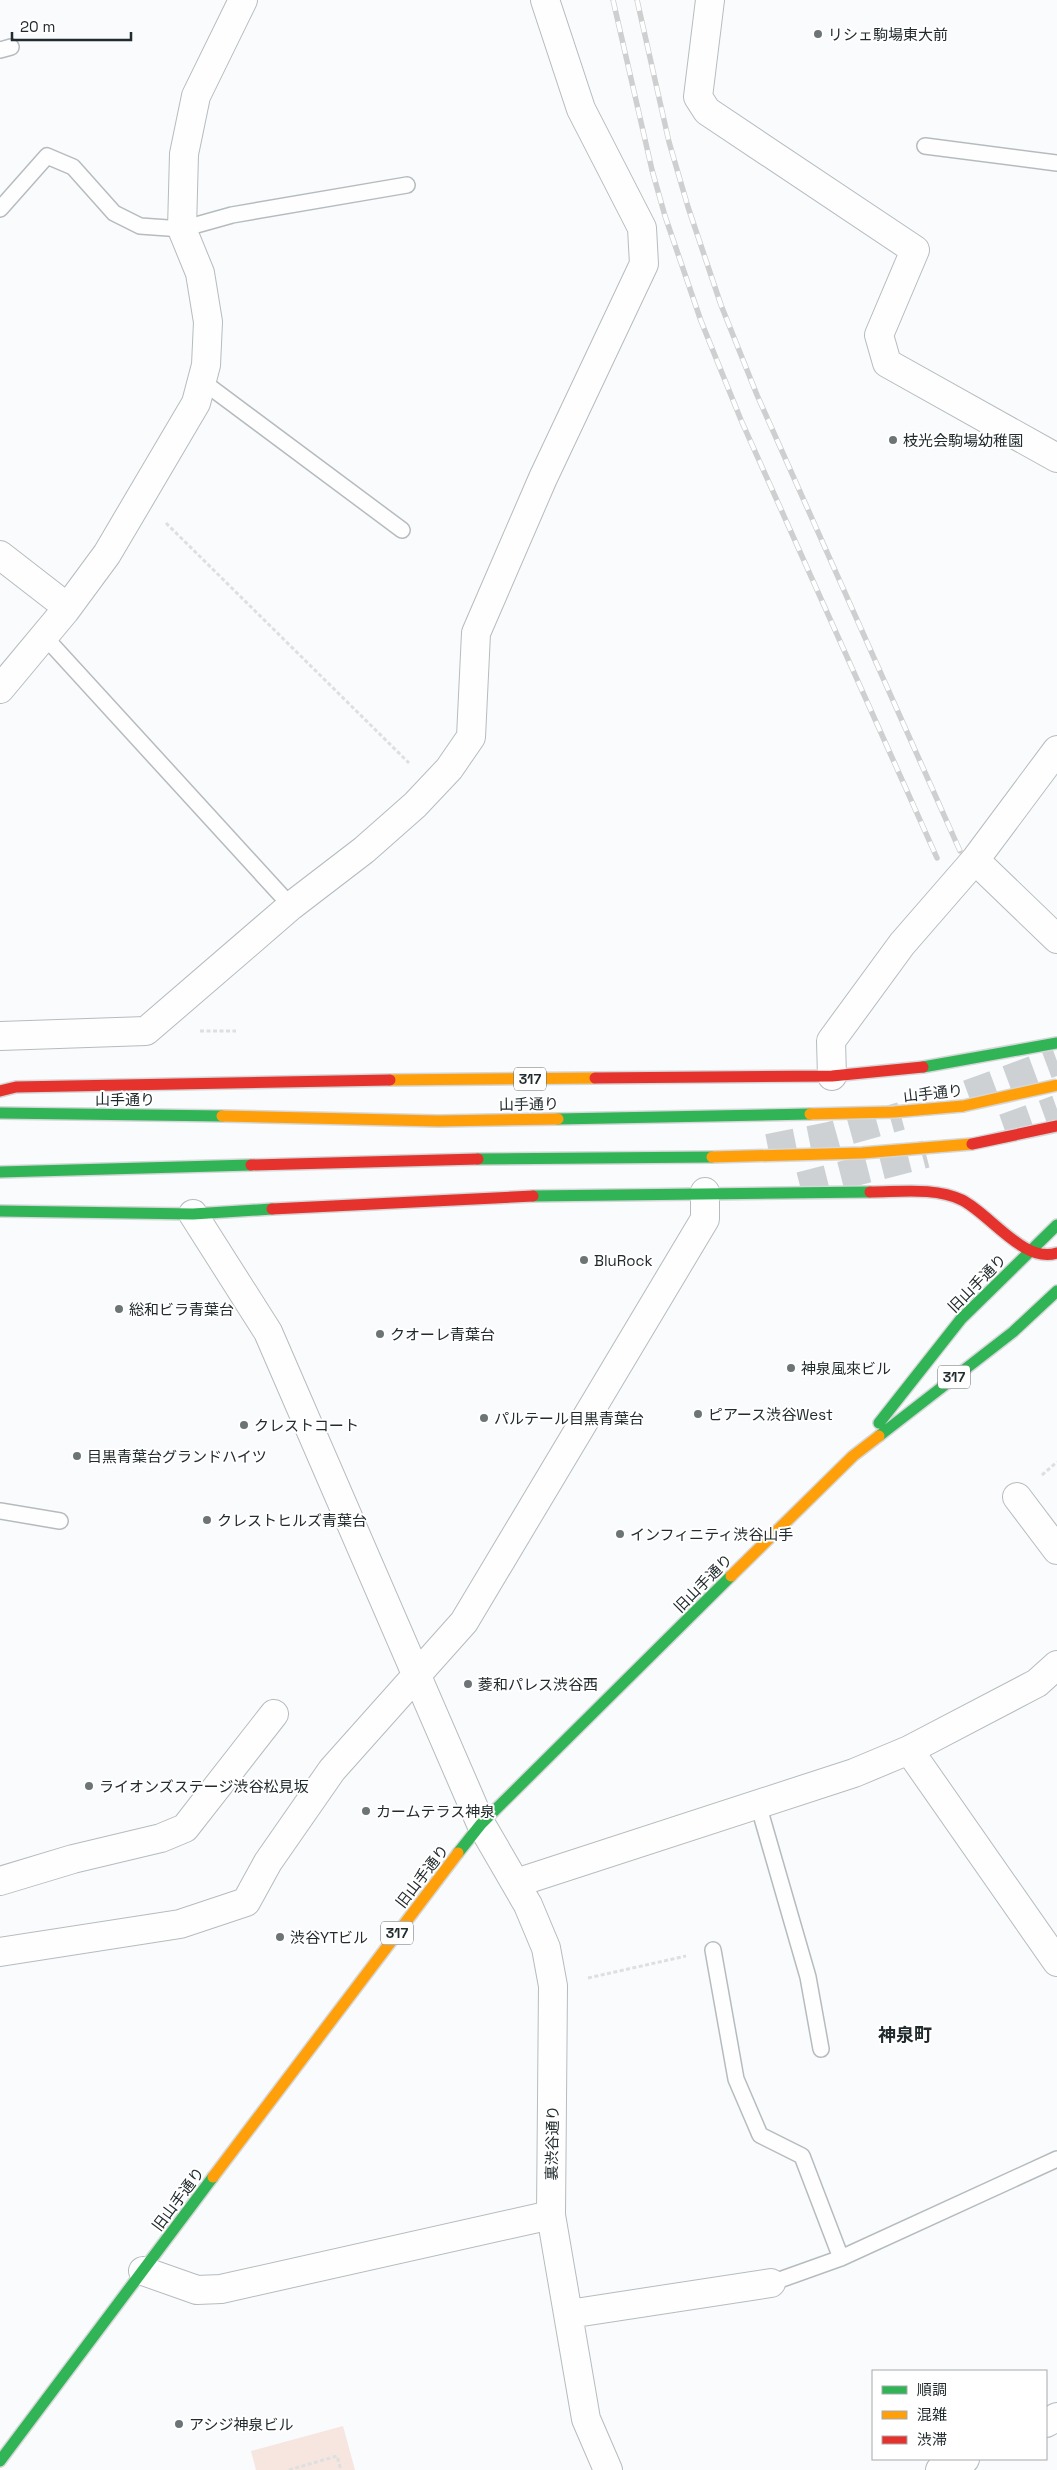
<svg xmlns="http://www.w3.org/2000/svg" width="1057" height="2470" viewBox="0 0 1057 2470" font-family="'Space Grotesk','Noto Sans JP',sans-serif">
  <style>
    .green { fill: #f6e6df }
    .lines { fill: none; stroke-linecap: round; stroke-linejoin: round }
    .highway-tunnel { stroke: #ced1d3; stroke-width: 28; stroke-dasharray: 28 14; stroke-linecap: butt }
    .lane-casing { stroke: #b6bcbe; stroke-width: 18 }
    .street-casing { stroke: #b6bcbe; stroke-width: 30 }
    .fast-casing { stroke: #d5d7d8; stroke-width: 14 }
    .slow-casing { stroke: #d5d7d8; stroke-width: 14 }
    .jam-casing { stroke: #d5d7d8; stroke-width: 14 }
    .path { stroke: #dedfdf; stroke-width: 3; stroke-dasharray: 4 2.5; stroke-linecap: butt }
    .lane { stroke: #fefeff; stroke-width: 15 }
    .street { stroke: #fefeff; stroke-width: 28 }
    .fast { stroke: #30b455; stroke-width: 11 }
    .slow { stroke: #ff9f0a; stroke-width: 11 }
    .jam { stroke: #e5322d; stroke-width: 11 }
    .rail-casing { stroke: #cecfd0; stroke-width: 5.5 }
    .rail { stroke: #fff; stroke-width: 4; stroke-dasharray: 11; stroke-linecap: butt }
    .slow-bridge-casing { stroke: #d5d7d8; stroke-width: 14; stroke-linecap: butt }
    .jam-bridge-casing { stroke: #d5d7d8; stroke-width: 14; stroke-linecap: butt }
    .slow-bridge { stroke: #ff9f0a; stroke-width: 11 }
    .jam-bridge { stroke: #e5322d; stroke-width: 11 }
    .poi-dot { fill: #6d7476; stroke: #fff; stroke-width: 2 }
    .labels { text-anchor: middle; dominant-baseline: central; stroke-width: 4; stroke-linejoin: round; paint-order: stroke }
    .shield { fill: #fff; stroke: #646b6c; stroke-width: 1 }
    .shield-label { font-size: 14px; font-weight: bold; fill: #222b2d }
    .poi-label { font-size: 15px; fill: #222b2d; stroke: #fff; text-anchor: start }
    .street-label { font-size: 15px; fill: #222b2d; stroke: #fff }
    .quarter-label { font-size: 18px; font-weight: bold; fill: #222b2d; stroke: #fff }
  </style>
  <rect width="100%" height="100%" fill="#f9fbfd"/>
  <path class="green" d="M343 2426 355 2470H256L251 2451Z"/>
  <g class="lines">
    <path class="highway-tunnel" d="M968 1094 1057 1061
      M1004 1128 1057 1109
      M768 1148 829 1136 901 1116
      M800 1186 926 1154"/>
    <defs>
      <path id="lane" d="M0 50 11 47
        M925 146 1057 163
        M0 209 47 156 73 167 114 213 140 226 182 229 232 215 407 185
        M202 381 402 530
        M44 636 291 906
        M0 1511 60 1521
        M758 1804 808 1977 821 2049
        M713 1950 736 2079 760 2135 802 2156 841 2258
        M771 2283 841 2258 1057 2159"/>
      <path id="street" d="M710 0 698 97 707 111 915 250 879 335 887 363 1057 458
        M0 555 67 607
        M0 689 65 611 107 554 196 403 206 365 208 322 200 273 182 229 184 154 196 96 243 0
        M975 860 1057 939
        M0 1036 146 1031 291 906 364 850 415 805 449 769 471 737 476 633 543 478 644 264 642 228 581 109 545 0
        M832 1076 831 1041 902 944 975 860 1057 750
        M193 1214 268 1332 481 1824 528 1905 546 1948 553 1986 551 2215 586 2419 608 2470
        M1017 1497 1057 1550
        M909 1750 1057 1962
        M0 1881 73 1859 161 1838 185 1828 274 1714
        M516 1883 854 1773 909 1750 1037 1683 1057 1665
        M0 1952 180 1924 246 1902 268 1862 332 1770 464 1622 705 1219V1192
        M143 2271 197 2290 221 2289 551 2215
        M569 2314 771 2283
        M1046 2423 1057 2417
        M940 2470 965 2459"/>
      <path id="fast" d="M923 1067 1057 1043
        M0 1113 222 1116
        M558 1119 810 1114
        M478 1159 712 1157
        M0 1172 251 1165
        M533 1196 870 1192
        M0 1211 193 1214 272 1209
        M879 1423 961 1319 1057 1225
        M879 1436 1013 1332 1057 1291
        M458 1853 481 1824 731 1576
        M0 2461 213 2177"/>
      <path id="slow" d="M390 1080 595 1078
        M810 1114 894 1112 963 1106
        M222 1116 438 1121 558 1119
        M712 1157 862 1153 972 1144
        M731 1576 853 1456 879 1436
        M213 2177 458 1853"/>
      <path id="jam" d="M595 1078 832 1076 923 1067
        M0 1091 16 1087 390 1080
        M251 1165 478 1159
        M870 1192C900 1192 935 1187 962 1200 990 1214 1024 1264 1057 1253
        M272 1209 533 1196"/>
    </defs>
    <use href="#lane" class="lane-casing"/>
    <use href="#street" class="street-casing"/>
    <use href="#fast" class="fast-casing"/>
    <use href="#slow" class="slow-casing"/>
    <use href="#jam" class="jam-casing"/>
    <path class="path" d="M166 523 409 763
      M200 1031H236
      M1042 1475 1057 1462
      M588 1978 686 1956
      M289 2470 337 2456 341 2470"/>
    <use href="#lane" class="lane"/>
    <use href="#street" class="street"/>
    <use href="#fast" class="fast"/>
    <use href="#slow" class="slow"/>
    <use href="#jam" class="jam"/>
    <defs>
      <path id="rail" d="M613 0 652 170 665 216 701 321 741 420 937 858
        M637 0 669 142 688 207 721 305 757 395 960 851"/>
    </defs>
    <use href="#rail" class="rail-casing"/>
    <use href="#rail" class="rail"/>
    <defs>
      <path id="slow-bridge" d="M963 1106 1057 1085"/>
      <path id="jam-bridge" d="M972 1144 1057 1126"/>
    </defs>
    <use href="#slow-bridge" class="slow-bridge-casing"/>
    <use href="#jam-bridge" class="jam-bridge-casing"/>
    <use href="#slow-bridge" class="slow-bridge"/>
    <use href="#jam-bridge" class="jam-bridge"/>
  </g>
  <g class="poi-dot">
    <circle cx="818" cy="34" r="5"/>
    <circle cx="893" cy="440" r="5"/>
    <circle cx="584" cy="1260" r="5"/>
    <circle cx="119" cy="1309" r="5"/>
    <circle cx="380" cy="1334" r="5"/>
    <circle cx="791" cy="1368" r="5"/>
    <circle cx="698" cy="1414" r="5"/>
    <circle cx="484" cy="1418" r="5"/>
    <circle cx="244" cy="1425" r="5"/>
    <circle cx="77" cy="1456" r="5"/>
    <circle cx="207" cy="1520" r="5"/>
    <circle cx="620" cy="1534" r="5"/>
    <circle cx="468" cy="1684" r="5"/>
    <circle cx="89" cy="1786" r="5"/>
    <circle cx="366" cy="1811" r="5"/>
    <circle cx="280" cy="1937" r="5"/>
    <circle cx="179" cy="2424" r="5"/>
  </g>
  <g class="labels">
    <g class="shield">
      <rect x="514" y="1067.5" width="32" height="23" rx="4"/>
      <rect x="938" y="1365.5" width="32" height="23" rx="4"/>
      <rect x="381" y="1921.5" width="32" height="23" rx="4"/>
    </g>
    <g class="shield-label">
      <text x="530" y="1079">317</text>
      <text x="954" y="1377">317</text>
      <text x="397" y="1933">317</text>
    </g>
    <g class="poi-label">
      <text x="828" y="34">リシェ駒場東大前</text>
      <text x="903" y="440">枝光会駒場幼稚園</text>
      <text x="594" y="1260">BluRock</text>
      <text x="129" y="1309">総和ビラ青葉台</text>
      <text x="390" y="1334">クオーレ青葉台</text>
      <text x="801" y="1368">神泉風來ビル</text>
      <text x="708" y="1414">ピアース渋谷West</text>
      <text x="494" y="1418">パルテール目黒青葉台</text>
      <text x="254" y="1425">クレストコート</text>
      <text x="87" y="1456">目黒青葉台グランドハイツ</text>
      <text x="217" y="1520">クレストヒルズ青葉台</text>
      <text x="630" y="1534">インフィニティ渋谷山手</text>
      <text x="478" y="1684">菱和パレス渋谷西</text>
      <text x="99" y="1786">ライオンズステージ渋谷松見坂</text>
      <text x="376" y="1811">カームテラス神泉</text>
      <text x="290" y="1937">渋谷YTビル</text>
      <text x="189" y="2424">アシジ神泉ビル</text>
    </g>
    <g class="street-label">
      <text transform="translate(933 1093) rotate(-6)">山手通り</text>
      <text x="125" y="1099">山手通り</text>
      <text transform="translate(529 1104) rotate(-1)">山手通り</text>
      <text transform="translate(977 1283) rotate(-45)">旧山手通り</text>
      <text transform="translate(703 1583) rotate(-45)">旧山手通り</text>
      <text transform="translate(422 1876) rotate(-52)">旧山手通り</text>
      <text transform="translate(552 2143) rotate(-89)">裏渋谷通り</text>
      <text transform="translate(178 2199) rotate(-53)">旧山手通り</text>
    </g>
    <g class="quarter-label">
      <text x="905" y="2034">神泉町</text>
    </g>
  </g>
  <rect x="872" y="2370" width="175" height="90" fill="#ffffff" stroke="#a7aaab"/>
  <rect x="882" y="2386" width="25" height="8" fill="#30b455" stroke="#a7aaab"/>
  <text x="917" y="2395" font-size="15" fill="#222b2d">順調</text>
  <rect x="882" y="2411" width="25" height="8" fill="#ff9f0a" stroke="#a7aaab"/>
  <text x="917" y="2420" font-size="15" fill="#222b2d">混雑</text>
  <rect x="882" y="2436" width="25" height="8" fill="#e5322d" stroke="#a7aaab"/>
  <text x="917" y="2445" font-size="15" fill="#222b2d">渋滞</text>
  <path d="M12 32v8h119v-8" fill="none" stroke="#222b2d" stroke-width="2.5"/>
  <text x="20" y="32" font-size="15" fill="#222b2d" stroke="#ffffff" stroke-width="4" paint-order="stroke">20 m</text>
</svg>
